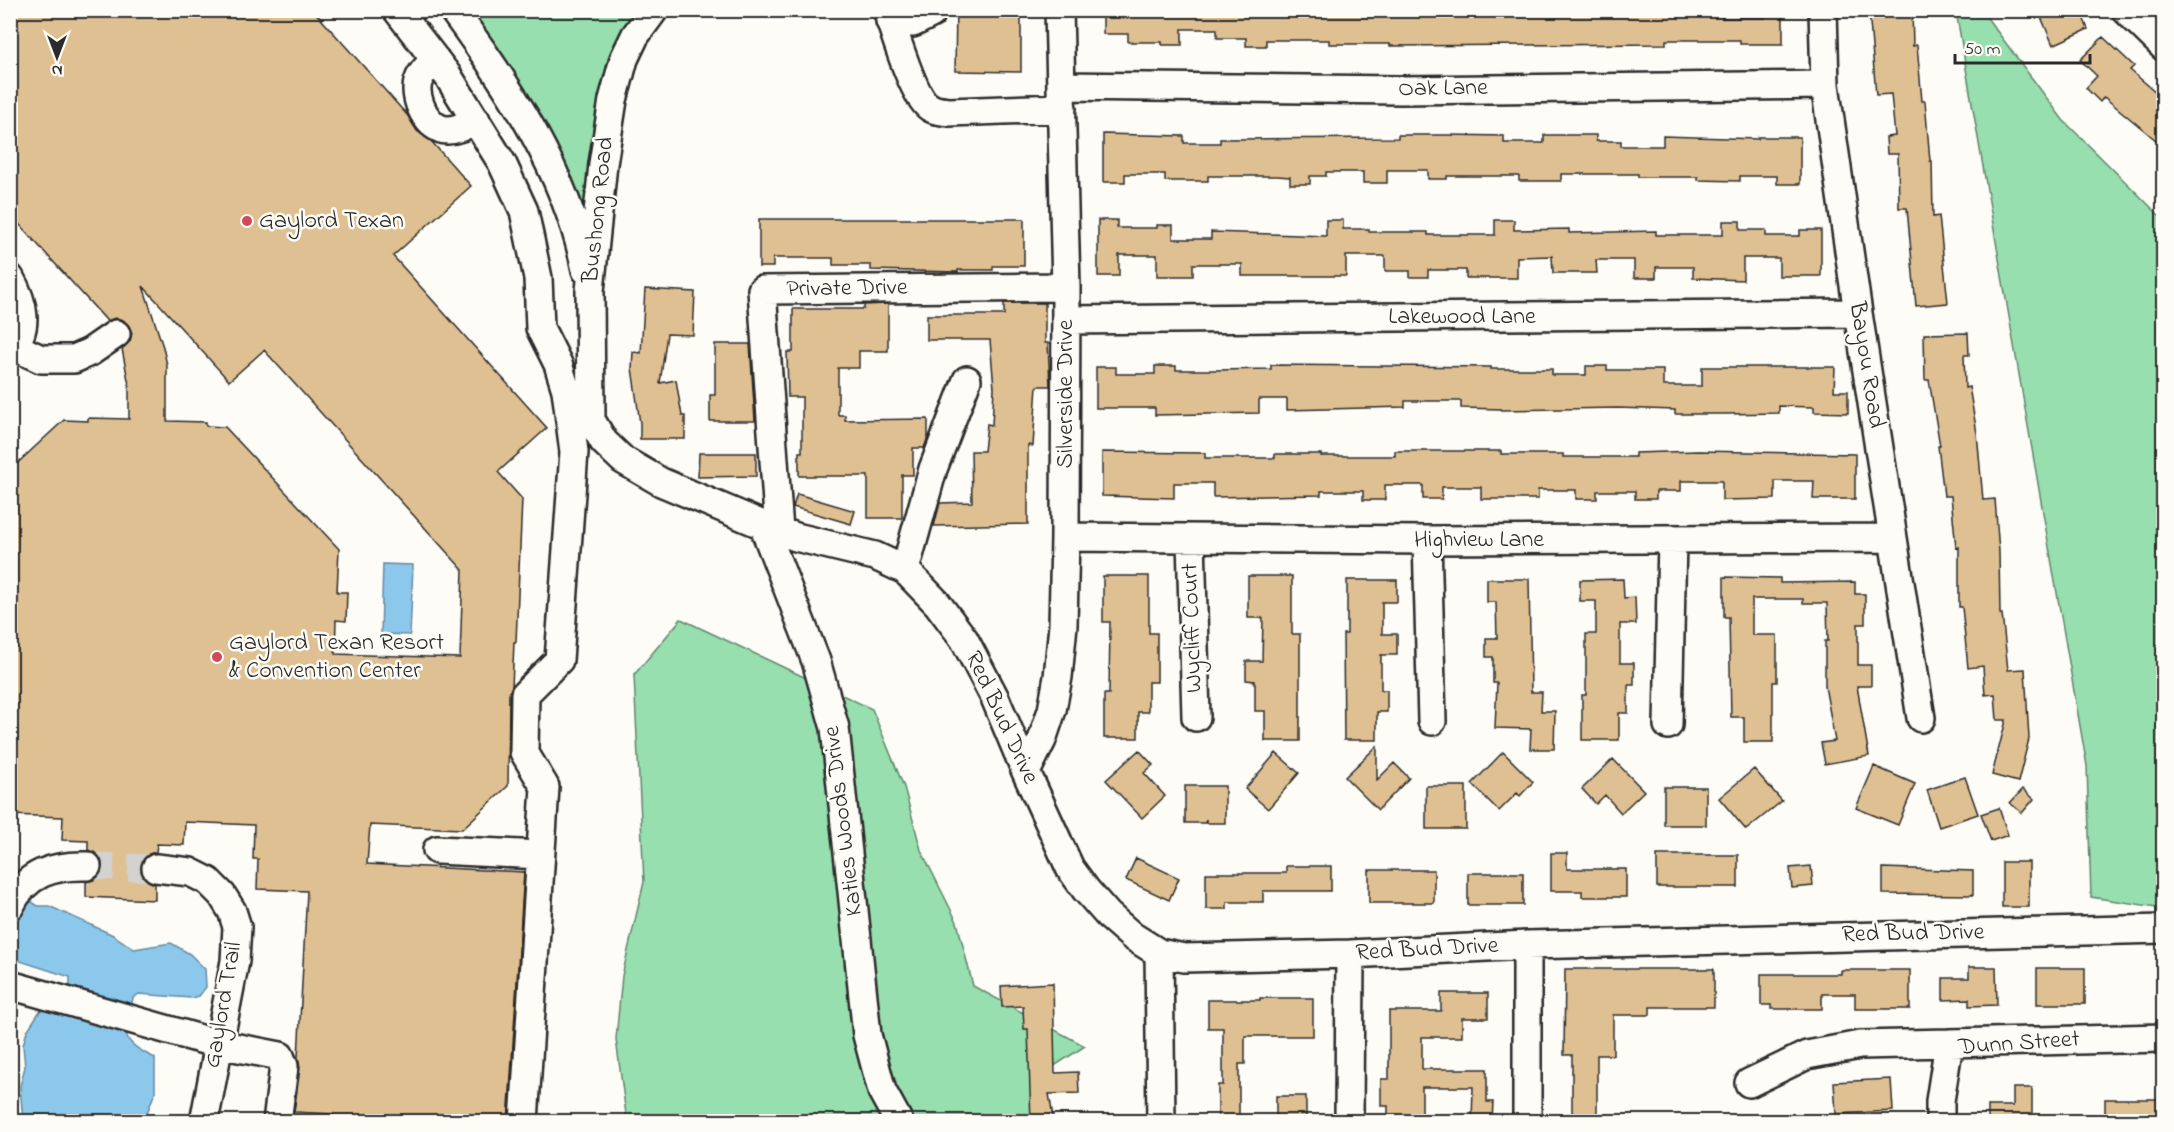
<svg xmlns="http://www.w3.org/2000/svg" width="2174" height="1132" viewBox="0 0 2174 1132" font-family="'Indie Flower',sans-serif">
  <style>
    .green { fill: #97dfae; stroke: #61856c; stroke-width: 1.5 }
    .water { fill: #8cc8ec; stroke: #65899f; stroke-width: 1.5 }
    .building { fill: #dfc092; stroke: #2b2b2b; stroke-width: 1.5; fill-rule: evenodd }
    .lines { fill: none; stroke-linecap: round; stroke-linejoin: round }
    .minor-tunnel { stroke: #d3d2ce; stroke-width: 27; stroke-dasharray: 27 14; stroke-linecap: butt }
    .minor-casing { stroke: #2b2b2b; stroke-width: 32 }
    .minor { stroke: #fdfcf7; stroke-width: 27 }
    .poi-dot { fill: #d1495b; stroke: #fdfcf7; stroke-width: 2 }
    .labels { text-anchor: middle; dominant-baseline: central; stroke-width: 5; stroke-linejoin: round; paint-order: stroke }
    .street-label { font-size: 24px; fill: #2b2b2b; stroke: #fdfcf7 }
    .poi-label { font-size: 24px; fill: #2b2b2b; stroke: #fdfcf7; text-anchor: start }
  </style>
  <rect width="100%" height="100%" fill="#fdfcf7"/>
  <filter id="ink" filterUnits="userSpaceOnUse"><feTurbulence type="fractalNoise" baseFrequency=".0167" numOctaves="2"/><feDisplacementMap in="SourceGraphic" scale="12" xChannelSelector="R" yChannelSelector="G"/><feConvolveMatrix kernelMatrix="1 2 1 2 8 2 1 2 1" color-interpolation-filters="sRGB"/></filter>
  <g filter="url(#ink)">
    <path class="green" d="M466 11H644L591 210H581Z
      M1956 11H1982L2063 120 2163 219V908L2091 897 2087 766Z
      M681 619 872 709 904 787 921 850 957 922 973 986 1085 1046 1048 1070 1028 1121 627 1122 616 1039 622 976 644 882 634 675Z"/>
    <path class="water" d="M383 564 413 565 410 635 381 634Z
      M10 888 38 906H49L113 935 134 949 171 943 190 954 205 969 206 987 199 996 191 998 139 994 133 998C124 1035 118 1040 155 1058V1092L144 1121H23L20 1086 25 1067 23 1045 27 1031 40 1011 51 1008 70 987V977L11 958Z"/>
    <path class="building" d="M10 10H313L408 116 417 131 431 141 471 186 393 256 547 428 498 472 522 499 516 642H514L512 687 509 694 508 786 462 829 370 825 367 864 524 872 508 1122H333V1114L294 1112 300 1068 298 1057 307 891 257 889 258 859H253L254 825 185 822 184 845 157 844 156 852 149 854 144 858 141 866V874L146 880 155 884V900L86 897V882L95 879 100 874 103 866 100 858 95 853 88 850V841L62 840 63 817 10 815V470L64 420 88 421V418L129 419V385L122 349 130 341 132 333 129 326 123 320 115 318 107 321 10 214ZM143 286 229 381 264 350 463 570 460 658 335 654 336 620 346 621 347 592H337L339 549 225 427 206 426V422L167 421V365L163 347Z
      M956 10H1021V72L955 71Z
      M1103 10H1722V18H1765V10H1783V44H1740V40H1666V44L1390 46V44H1329V40H1266V46H1246V38H1217V29H1182V45H1162V42H1128V34H1103Z
      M1869 10H1912L1913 46 1917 45 1922 101H1925L1930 161H1932L1933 217 1939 216 1948 303 1916 306 1907 208H1899L1898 154H1887L1886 137 1895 136 1891 94 1876 95Z
      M2038 10H2080L2088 29 2053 45Z
      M2103 37 2134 66 2130 70 2163 98V146L2104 97 2100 102 2086 88 2097 76 2080 60Z
      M1103 134 1184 136V143H1220V139L1398 138V135H1447L1504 136V143H1544V135H1596V141H1621V146H1663V136L1758 139V137H1800V184H1777V176H1740V181L1698 180V177H1638V174H1561V181H1519V176H1447V179H1428V170H1387V183H1363V172H1326V176H1310V184H1290V177L1277 176H1208V181H1165V174H1125V182H1103Z
      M759 219H1024V266H993V270H958V272L871 270V265H833V258H773V267H759Z
      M1098 220H1117V228H1157V225H1173V239H1211V232L1326 236V220H1343V229H1369V232H1428V235H1495V220H1514V230L1569 229V233L1656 231V235H1723V221H1740V230H1766V236H1800V230H1821V276H1779V258H1743V280L1693 278V267H1656V278H1634V260H1596L1597 273H1553L1552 256 1517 257V278H1466V270H1428V277H1410V271H1385V256H1346V276H1242V264H1193V276H1157V255H1119V276H1098Z
      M645 289 695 292 693 335 667 334 660 383 676 380 682 416H685V439H640V423L632 368 633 352 641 353Z
      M1004 303H1045V343H1048L1050 386H1037L1033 446 1028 445V524L934 526 940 503 972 502 971 451H984L987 424 992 425 994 388 990 340H927V315H1004Z
      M888 304V351H859V368H838V415H845V420L928 419V437L924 448H913V475H902V518H868V476H799V452H802V397H788L787 352H793V309H864V305Z
      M1968 333 1969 355H1964L1965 388 1969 387 1977 433 1983 500 1995 499 1999 552 2000 614H2002L2008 670 2025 669 2029 739 2018 782 1992 775 2006 720H1997L1995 694 1985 695 1983 666 1968 668 1962 607H1959V547L1956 548 1951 496H1944L1938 446H1940L1929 380H1925L1924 334Z
      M715 344H750L755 421H710V395H715Z
      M1271 365 1491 367V369H1552V375H1586V366H1607V370H1663V386H1702V367H1835L1834 391H1848V413L1814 412V407L1779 406V413L1724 414H1675V410L1618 408 1501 410V409L1461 408V401H1405V407L1287 410V399H1259V413L1155 415V408H1096V367H1116V374H1155V366H1176V370H1215L1271 369Z
      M1395 451H1501V454H1563V457H1635V453L1698 451 1855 454V499H1813L1814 481H1775V499L1722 500V481H1681V491H1656V499H1635V491H1597V499H1576V490H1538V499H1481V487H1442V499H1423V485H1385V500H1363V491H1321V495L1213 497V483H1174V498L1102 496V452L1205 453V458H1275V454H1321V456H1395Z
      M699 453H756V476L698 477Z
      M797 494 855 511 851 524 793 507Z
      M1103 576H1149V633H1157V682H1148V712H1138V738H1104V694H1109L1110 622H1103Z
      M1248 576H1292V634H1300V741H1265V711H1255V681L1246 680V661H1262L1263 618H1248Z
      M1724 577 1780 578V583L1855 582V594H1865V624H1858V665H1871V686H1857L1869 756 1825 764 1821 743 1835 741 1825 686V641H1828L1827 603H1803V599H1752V635H1777V682H1773V742H1744V717H1731L1729 617H1724Z
      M1487 579H1529L1531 692H1542L1541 711H1555L1554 749H1530L1531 729 1495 728 1497 683H1493V657H1486V638H1497L1496 602H1487Z
      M1623 579 1624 598 1635 597 1636 624H1620V663H1634V685H1628V713H1619V740H1582V695H1586V634H1596V601H1580V580Z
      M1347 580H1397V602H1382V634H1397V655H1381V690H1387V712H1377V740H1344L1343 634H1347Z
      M1377 746V780L1394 763 1409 778 1378 810 1345 777Z
      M1139 750 1153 765 1144 773 1165 796 1142 818 1106 780Z
      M1503 752 1533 782 1520 796 1517 793 1499 811 1472 784Z
      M1276 753 1299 773 1268 809 1245 789Z
      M1613 759 1644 791 1621 813 1605 795 1596 804 1582 789Z
      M1874 766 1915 784 1898 825 1856 808Z
      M1754 769 1782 801 1746 830 1719 798Z
      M1965 777 1978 814 1939 827 1927 790Z
      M1185 786H1225V823H1206V819L1205 823H1185Z
      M1426 786H1466V829H1426Z
      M1664 787H1706V825H1664Z
      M2023 789 2034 799 2022 813 2010 803Z
      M1999 808 2008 835 1991 841 1981 814Z
      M1551 853H1567V869H1626V897H1582V891H1551Z
      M1657 855H1738V887H1657Z
      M1136 858 1179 878 1169 900 1126 880Z
      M2002 862H2029V907H2002Z
      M1286 866H1331V891H1263V902H1227V909H1206V873H1286Z
      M1811 866 1813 886 1792 888 1790 868Z
      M1883 868 1973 871V895L1883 894Z
      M1369 870H1434V903H1369Z
      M1468 873H1523V905H1468Z
      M1969 967H1996L1997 1005 1969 1006V999L1943 1000V978H1969Z
      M2037 968H2085V1004H2037Z
      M1565 969H1714V1007H1650V1015H1613V1055H1597V1122H1572V1055H1564Z
      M1841 970H1910V1009H1855V994H1822V1009H1771V1005H1761V974H1841Z
      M1053 983 1055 1073 1078 1072 1079 1093 1049 1094 1054 1122H1031L1028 1029H1024L1023 1006 1002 1007 1001 986Z
      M1441 993H1488V1018H1462V1037H1422V1069H1487V1102H1493L1492 1122H1472L1473 1087H1422V1122H1388V1106H1381V1079H1389V1011H1441Z
      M1260 998H1313V1036H1245V1064H1239V1122H1218V1085H1223V1028H1208V1000H1260Z
      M1891 1079 1893 1111 1836 1114 1834 1082Z
      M2013 1088H2032V1122H1988V1106H2013Z
      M1276 1096H1306V1122H1276Z
      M2105 1099H2159V1122H2105Z"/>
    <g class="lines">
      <path class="minor-tunnel" d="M87 866 156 868"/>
      <defs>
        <path id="minor" d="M397 10 448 76 502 163 524 211 538 278 540 328 558 364 566 390 574 452 559 660 525 694 524 752 545 787 524 1122
          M453 10C511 89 566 172 586 270
          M654 10 635 36 624 59 613 100 603 164 590 291 591 420 604 442 623 460 661 482 763 525 796 537 875 556 905 570 937 603 964 639 995 698 1026 772 1070 868 1086 890 1108 915 1132 936 1159 953 1184 958 1350 954 1527 945 2164 929
          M887 10C894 31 914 100 931 108 936 111 943 111 949 112L1062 108
          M1823 10 1825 85 1858 313 1921 718
          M2126 10 2164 47
          M890 21 913 23 931 14V10
          M435 59C428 67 421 72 418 82 413 99 428 131 448 130 458 130 467 124 476 120
          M1061 86 1401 90 1825 85
          M10 278C23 301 31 329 10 349
          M1066 320 1858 313
          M13 346 41 359H74L90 352 116 334
          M763 525 816 661 835 728 867 1035 882 1091 899 1122
          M779 531 762 290 1066 287
          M1065 537 1427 540 1893 538
          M1191 539 1196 717
          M1427 540 1432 721
          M905 570 933 469 967 380
          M1668 725 1672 539
          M1026 772 1042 740 1052 710 1058 677 1063 625 1065 537 1066 287 1059 10
          M437 850 540 855
          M156 868 190 872 208 881 222 895 232 911 237 927 235 961 204 1122
          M10 906C26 873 53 865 87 866
          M1527 945V1122
          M1159 953 1161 1122
          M10 985 218 1044 280 1056 284 1066 277 1122
          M1749 1083 1807 1055 1860 1045 1949 1043
          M1349 1122 1350 954
          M1940 1122V1101L1949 1043 2164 1038"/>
      </defs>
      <use href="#minor" class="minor-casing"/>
      <use href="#minor" class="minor"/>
    </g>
  </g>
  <g class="poi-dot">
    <circle cx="247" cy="221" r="6"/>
    <circle cx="217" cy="657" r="6"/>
  </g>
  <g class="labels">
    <g class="street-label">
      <text transform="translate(1443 89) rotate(-1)">Oak Lane</text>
      <text transform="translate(599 210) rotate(-84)">Bushong Road</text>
      <text transform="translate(847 289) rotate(-1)">Private Drive</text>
      <text x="1462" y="317">Lakewood Lane</text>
      <text transform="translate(1866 365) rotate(81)">Bayou Road</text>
      <text transform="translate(1066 394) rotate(-90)">Silverside Drive</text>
      <text x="1479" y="540">Highview Lane</text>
      <text transform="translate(1193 628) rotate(-92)">Wycliff Court</text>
      <text transform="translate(1001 718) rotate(65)">Red Bud Drive</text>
      <text transform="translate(844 821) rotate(-97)">Katies Woods Drive</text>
      <text transform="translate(1913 934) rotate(-1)">Red Bud Drive</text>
      <text transform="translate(1427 950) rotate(-3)">Red Bud Drive</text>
      <text transform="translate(224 1005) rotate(-80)">Gaylord Trail</text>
      <text transform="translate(2019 1044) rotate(-4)">Dunn Street</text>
    </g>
    <g class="poi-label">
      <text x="259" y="221">Gaylord Texan</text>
      <text x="229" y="643">Gaylord Texan Resort<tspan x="229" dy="28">&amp; Convention Center</tspan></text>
    </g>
  </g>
  <rect width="2174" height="1132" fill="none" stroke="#fdfcf7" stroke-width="36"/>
  <rect x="18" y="18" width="2138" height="1096" fill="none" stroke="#2b2b2b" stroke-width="2" filter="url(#ink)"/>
  <g transform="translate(57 57) rotate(180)" stroke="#fdfcf7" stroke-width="4.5" paint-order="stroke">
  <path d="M0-4.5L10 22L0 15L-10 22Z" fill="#2b2b2b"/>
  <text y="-9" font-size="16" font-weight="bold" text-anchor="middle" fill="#2b2b2b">N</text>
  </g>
  <path d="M1955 54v9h135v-9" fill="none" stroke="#2b2b2b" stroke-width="3"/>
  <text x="1964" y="54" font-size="18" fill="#2b2b2b" stroke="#fdfcf7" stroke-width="4.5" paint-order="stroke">50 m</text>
</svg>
